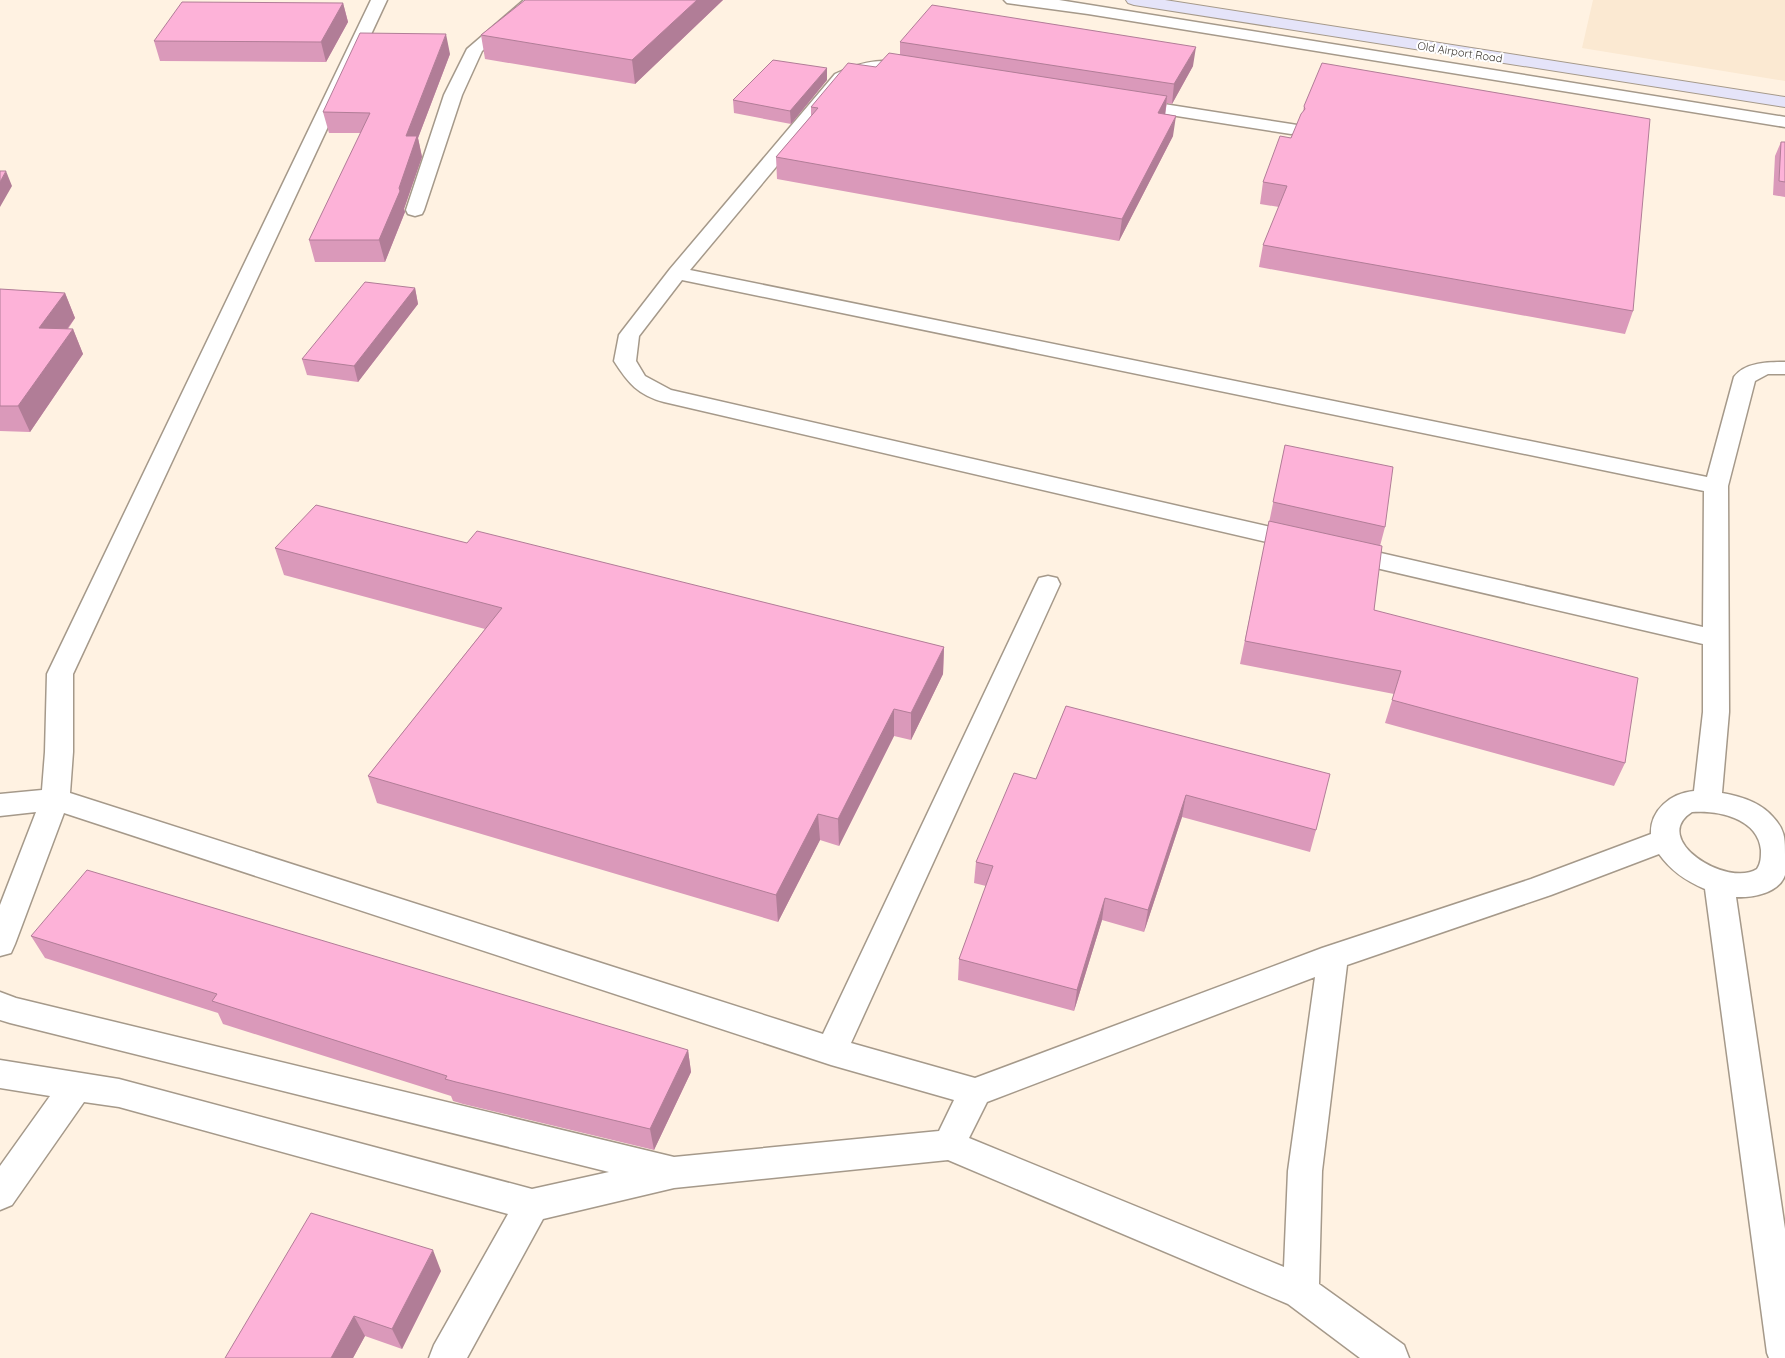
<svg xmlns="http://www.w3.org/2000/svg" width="1785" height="1358" viewBox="0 0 1785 1358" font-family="Quicksand,sans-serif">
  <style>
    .built { fill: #fbe9d2 }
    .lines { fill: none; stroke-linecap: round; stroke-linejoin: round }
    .service-casing { stroke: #a5998a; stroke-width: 3 }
    .secondary-casing { stroke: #a5998a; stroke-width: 2 }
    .service { fill: #fff; fill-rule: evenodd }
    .secondary { fill: #e5e4f9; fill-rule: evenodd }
    .wall { fill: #da99ba }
    .shaded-wall { fill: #b17d97 }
    .building { fill: #fdb2d8; stroke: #b17d97 }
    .labels { text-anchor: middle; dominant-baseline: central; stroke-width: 4; stroke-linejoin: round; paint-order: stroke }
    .far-street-label { font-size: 11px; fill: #37322c; stroke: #fff }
  </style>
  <rect width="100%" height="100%" fill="#fff2e2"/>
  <path class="built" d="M1593 0H1785V81L1582 48Z"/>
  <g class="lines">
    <defs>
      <path id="service" d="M371 0H387L73 674V752L70 793 823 1034 1036 584 1039 578 1048 576 1057 578 1060 584 851 1043 975 1078 1322 948 1531 879 1651 834C1650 810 1671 793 1694 791L1703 712V644L1346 561 1337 559 1334 553 1337 547 1346 545 1703 627 1704 491 682 280 639 336 636 361 645 376 671 390 1301 534 1310 536 1313 542 1310 548 1301 550 664 402C638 395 628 383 614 361L619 335 622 331 670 269 835 74C867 59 884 58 919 66L921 70 919 74C909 76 900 72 890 71 874 70 862 75 847 82L690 270 1707 477 1734 377C1745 362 1769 362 1785 362V374H1768L1755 381 1728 486 1729 712 1722 793C1740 796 1760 802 1773 817 1785 830 1785 838 1785 855 1785 861 1785 869 1785 875 1779 893 1753 898 1736 897L1785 1229V1358H1769L1767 1353 1705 889C1686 881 1671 871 1659 854L1551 895 1347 965 1322 1171 1319 1284 1404 1345 1409 1358H1360L1288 1304 948 1160 674 1188 543 1219 467 1358H429L434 1345 508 1214 119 1107 84 1102 12 1205 0 1210V1166L50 1096 0 1088V1060L119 1079 532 1189 609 1172 10 1023 0 1020V992L16 998 674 1157 939 1131 954 1100 831 1065 64 813 15 944 11 953 0 956V905L36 812 0 816V794L42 790 45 752 47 674ZM1692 812C1718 810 1758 818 1761 850 1761 857 1761 863 1757 869 1727 888 1649 839 1692 812ZM1315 977 1288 1171 1284 1267 969 1138 987 1102Z
        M524 0H541L482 51 462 95 424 210 422 214 415 216 408 214 406 210 444 95 467 49Z
        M1004 0H1059L1785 117V127L1088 14 1007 3Z
        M1132 99 1291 124 1297 125 1300 129 1297 133 1291 134 1126 108 1123 104 1126 100Z"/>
      <path id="secondary" d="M1126 0H1165L1785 97V107L1134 5 1128 3Z"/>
    </defs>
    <use href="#service" class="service-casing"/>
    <use href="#secondary" class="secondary-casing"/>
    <use href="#service" class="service"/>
    <use href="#secondary" class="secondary"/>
  </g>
  <path class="wall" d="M525 0H723L635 84 485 59 481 35Z
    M343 3 348 22 326 62 160 61 154 41Z
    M900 42 1193 66 1172 104 1167 103 1165 114 1173 136 1119 241 777 179 776 157 811 116V107L876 67 900 54Z
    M450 54 418 138 422 157 404 209 405 212 385 262H315L309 240 361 133H329L323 112Z
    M827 80 791 124 734 113 733 100Z
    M1304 106 1633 311 1625 334 1259 267 1263 245 1279 207 1260 204 1263 182 1291 138 1303 112Z
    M1781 142H1785V197L1773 195 1775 156Z
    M415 288 418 304 358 382 307 375 302 359Z
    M0 289 65 293 75 318 68 329H73L83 354 30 432 0 431Z
    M1285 445 1385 527 1380 546 1374 610 1625 763 1614 786 1385 723 1394 694 1240 664Z
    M467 543 944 647 943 674 911 740 894 736 839 846 820 840 778 922 377 803 368 776 485 629 284 575 275 548Z
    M1066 706 1316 830 1310 852 1182 817 1144 932 1102 920 1074 1011 958 980 959 959 986 886 974 883 976 862 1036 779Z
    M31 936 688 1050 691 1072 654 1150 463 1104 453 1101 451 1096 223 1024 218 1013 45 958Z
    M441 1271 402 1349 365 1336 353 1358H225Z"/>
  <path class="shaded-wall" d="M697 0H723L635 84 632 60Z
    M343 3 348 22 326 62 321 42Z
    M446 34 450 54 418 138 422 157 404 209 405 212 385 262 379 240 399 188 406 136Z
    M1196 47 1193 66 1172 104 1174 84Z
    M827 68V80L791 124 790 111Z
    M1167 96 1165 116 1158 113Z
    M1176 116 1173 136 1119 241 1122 219Z
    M6 171 12 186 0 207V182Z
    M415 288 418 304 358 382 354 366Z
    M65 293 75 318 49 353 39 328Z
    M73 329 83 354 30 432 18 406Z
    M944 647 943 674 911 740V713Z
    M894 709V736L839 846 838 819Z
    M1186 795 1182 817 1144 932 1148 910Z
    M818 814 820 840 778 922 776 895Z
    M1105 898 1102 920 1074 1011 1077 990Z
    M688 1050 691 1072 654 1150 650 1129Z
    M433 1250 441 1271 402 1349 392 1329Z
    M354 1316 365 1336 353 1358H331Z"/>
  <path class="building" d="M525 0H697L632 60 481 35Z
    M182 2 343 3 321 42 154 41Z
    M932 5 1196 47 1174 84 900 42Z
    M360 33 446 34 406 136H417L399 188 400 191 379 240H309L370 113 323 112Z
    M889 53 1167 96 1158 113 1176 116 1122 219 776 157 818 108 811 107 848 63 876 67Z
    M773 60 827 68 790 111 733 100Z
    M1322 63 1650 119 1633 311 1263 245 1287 186 1263 182 1280 136 1291 138 1301 114 1305 109 1304 106Z
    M1781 142H1785V182L1779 181Z
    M0 171H6L0 182Z
    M365 282 415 288 354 366 302 359Z
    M0 289 65 293 39 328 73 329 18 406H0Z
    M1285 445 1393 467 1385 527 1273 502Z
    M316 505 467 543 477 531 944 647 911 713 894 709 838 819 818 814 776 895 368 776 502 608 275 548Z
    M1269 521 1382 546 1374 610 1638 678 1625 763 1392 700 1401 671 1245 641Z
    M1066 706 1330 774 1316 830 1186 795 1148 910 1105 898 1077 990 959 959 993 866 976 862 1014 773 1036 779Z
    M87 870 688 1050 650 1129 456 1082 445 1079 447 1076 212 1001 217 994 31 936Z
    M311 1213 433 1250 392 1329 354 1316 331 1358H225Z"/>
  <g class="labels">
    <g class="far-street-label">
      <text transform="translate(1460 52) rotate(9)">Old Airport Road</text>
    </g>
  </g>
</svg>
